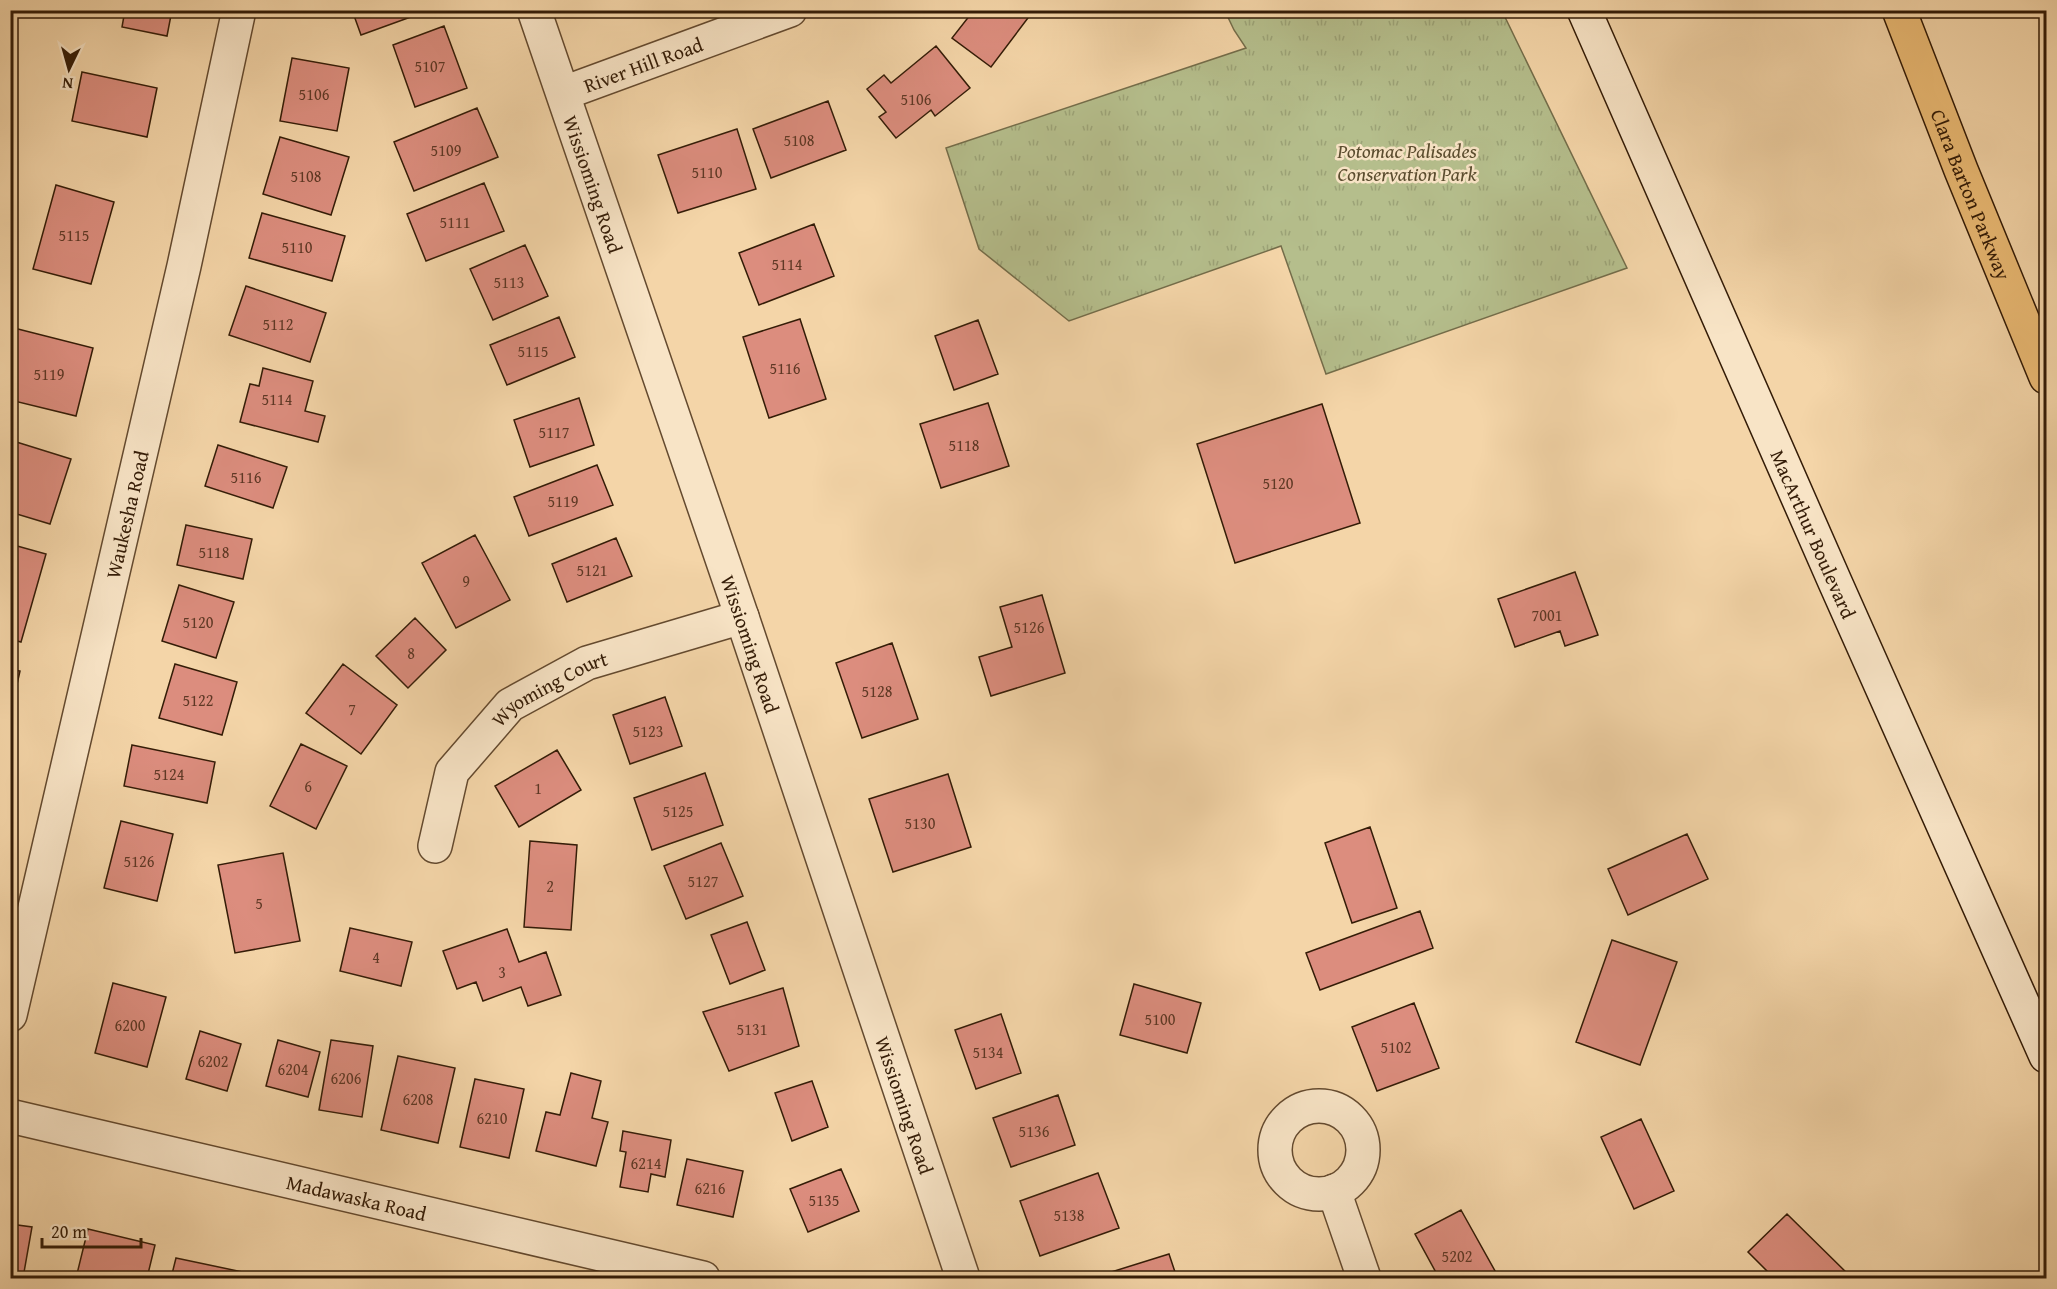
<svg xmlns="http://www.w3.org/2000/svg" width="2057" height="1289" viewBox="0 0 2057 1289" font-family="'Gentium Book Plus',serif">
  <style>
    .park { fill: url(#park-tufts); stroke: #746d4a; stroke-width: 1.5 }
    .building { fill: #dc8d7e; stroke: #341c07; stroke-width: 1.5 }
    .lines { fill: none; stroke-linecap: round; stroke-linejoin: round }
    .minor-casing { stroke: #644a2f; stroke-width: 36 }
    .secondary-casing { stroke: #341c07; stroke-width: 36 }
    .trunk-casing { stroke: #341c07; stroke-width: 36 }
    .minor { stroke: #f8e4c6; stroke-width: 33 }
    .secondary { stroke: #f8e4c6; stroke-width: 33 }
    .trunk { stroke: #eaba74; stroke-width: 33 }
    .labels { text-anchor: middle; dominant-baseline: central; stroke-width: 5; stroke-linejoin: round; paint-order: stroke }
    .number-label { font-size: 16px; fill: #5e3825 }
    .street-label { font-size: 20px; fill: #341c07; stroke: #f8e4c6 }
    .park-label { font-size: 20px; font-style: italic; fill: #5b4d2f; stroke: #f8e4c6 }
  </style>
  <defs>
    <pattern id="park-tufts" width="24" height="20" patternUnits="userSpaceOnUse" patternTransform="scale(1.5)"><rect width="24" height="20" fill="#b5be8c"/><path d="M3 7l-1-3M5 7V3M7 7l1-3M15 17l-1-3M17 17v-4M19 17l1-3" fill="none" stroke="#9ca377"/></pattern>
  </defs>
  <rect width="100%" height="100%" fill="#f4d5a8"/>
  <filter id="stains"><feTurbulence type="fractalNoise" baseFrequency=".00333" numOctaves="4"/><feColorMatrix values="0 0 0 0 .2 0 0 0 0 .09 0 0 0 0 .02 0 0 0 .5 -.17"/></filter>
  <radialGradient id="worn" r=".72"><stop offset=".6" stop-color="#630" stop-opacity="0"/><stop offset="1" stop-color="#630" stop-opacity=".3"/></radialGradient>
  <path class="park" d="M1225 11H1502L1627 268 1326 374 1281 246 1069 321 979 249 946 148 1246 48 1234 30Z"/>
  <path class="building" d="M125 10H172L167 36 122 27Z
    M352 10H430L361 35Z
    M974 10H1034L991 67 952 38Z
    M444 26 467 88 415 107 393 45Z
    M936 46 970 88 935 116 931 110 896 138 879 117 886 112 867 89 884 75 891 83Z
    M292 58 349 68 337 131 280 121Z
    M82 72 157 88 147 137 72 121Z
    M828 101 846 150 771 178 753 129Z
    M477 108 498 157 414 191 394 142Z
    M737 129 756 189 678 213 658 155Z
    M280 137 349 157 331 215 263 194Z
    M484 183 504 231 426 261 407 214Z
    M56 185 114 202 91 284 33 269Z
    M262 213 345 236 332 281 249 258Z
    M814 224 834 276 759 305 739 253Z
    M525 245 548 296 493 320 470 269Z
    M246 286 326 313 310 362 229 335Z
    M559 317 575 357 507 385 490 345Z
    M800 319 826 399 769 418 743 337Z
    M978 320 998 374 954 390 935 336Z
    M10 327 93 348 76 416 10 400Z
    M263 368 313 381 305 411 325 416 318 442 240 422 250 384 259 386Z
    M579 398 594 445 530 467 514 420Z
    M988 403 1009 466 941 488 920 424Z
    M1322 404 1360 523 1235 563 1197 444Z
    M10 440 71 459 50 524 10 512Z
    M218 445 287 467 273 508 205 486Z
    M597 465 613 505 529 536 514 497Z
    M186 525 252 539 243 579 177 565Z
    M475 535 510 600 456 628 422 563Z
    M616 538 632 576 567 602 552 564Z
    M10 544 46 554 21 642 10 639Z
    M1575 572 1598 635 1565 646 1560 631 1515 647 1498 599Z
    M179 585 234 602 216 658 162 641Z
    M1042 595 1065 673 991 696 979 657 1012 647 1000 607Z
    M415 618 446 650 408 688 376 656Z
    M892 643 918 719 862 738 836 663Z
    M175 664 237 682 222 735 159 718Z
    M343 664 397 705 361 754 306 713Z
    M10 669 20 671 10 715Z
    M665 697 682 746 630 764 613 715Z
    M301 744 347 766 316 829 270 806Z
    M132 745 215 762 207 803 124 786Z
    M557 750 581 790 519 827 495 786Z
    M705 773 723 825 652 850 634 798Z
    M948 774 971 847 893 872 869 799Z
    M121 821 173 834 157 901 104 888Z
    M1370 827 1397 908 1352 923 1325 843Z
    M1687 834 1708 879 1628 915 1608 869Z
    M530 841 577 845 571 930 524 927Z
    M721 843 743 896 686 919 664 866Z
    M283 853 300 941 235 953 218 865Z
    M1420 911 1433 948 1320 990 1306 953Z
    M747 922 765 970 730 984 711 935Z
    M350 928 412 942 401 986 340 971Z
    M507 929 519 962 546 952 561 995 528 1006 521 987 483 1001 476 982 457 989 443 951Z
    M1612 940 1677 962 1640 1065 1576 1042Z
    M113 983 166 997 147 1067 95 1053Z
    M1134 984 1201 1003 1187 1053 1120 1035Z
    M783 988 799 1046 729 1071 703 1012Z
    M1414 1003 1439 1068 1377 1091 1352 1027Z
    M1001 1014 1021 1073 976 1089 955 1030Z
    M200 1031 241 1044 227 1091 186 1079Z
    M278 1040 320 1052 308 1097 266 1086Z
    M331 1040 373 1046 362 1117 319 1110Z
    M398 1056 455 1068 438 1143 381 1130Z
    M571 1073 601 1081 592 1118 608 1122 596 1166 536 1151 546 1112 560 1115Z
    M475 1079 524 1089 509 1158 460 1147Z
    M812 1081 828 1127 792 1141 775 1093Z
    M1058 1095 1075 1145 1011 1167 993 1118Z
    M1641 1119 1674 1191 1634 1209 1601 1137Z
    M623 1131 671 1140 665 1177 651 1174 648 1192 620 1187 626 1152 620 1151Z
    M687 1159 743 1171 733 1217 677 1205Z
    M841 1169 859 1211 808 1232 790 1189Z
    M1098 1173 1119 1228 1040 1256 1020 1201Z
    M1461 1210 1499 1278H1439L1415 1234Z
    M1787 1214 1852 1278H1774L1748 1252Z
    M10 1224 32 1227 23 1278H10Z
    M88 1229 155 1245 147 1278H76Z
    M1169 1254 1177 1278H1092Z
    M176 1258 252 1274 251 1278H171Z"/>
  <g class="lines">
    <defs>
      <g id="minor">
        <path id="s1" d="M534 10 742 617 963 1278"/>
        <path id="s2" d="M564 93 790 10"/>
        <path id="s3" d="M435 846 452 772 510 705 587 663 742 617"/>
        <path id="s4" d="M10 1015 184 266 239 10"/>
        <circle cx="1319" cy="1150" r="44"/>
        <path id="s5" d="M10 1116 703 1278"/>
        <path d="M1334 1191 1364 1278"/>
      </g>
      <g id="secondary">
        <path id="s6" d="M1584 10 1835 582 2046 1056"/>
      </g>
      <g id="trunk">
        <path id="s7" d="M1899 10 1961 170 2046 377"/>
      </g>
    </defs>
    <use href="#minor" class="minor-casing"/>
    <use href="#secondary" class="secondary-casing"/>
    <use href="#trunk" class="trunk-casing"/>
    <use href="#minor" class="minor"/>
    <use href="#secondary" class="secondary"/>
    <use href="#trunk" class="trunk"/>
  </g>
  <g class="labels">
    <g class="number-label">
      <text x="430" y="66">5107</text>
      <text x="314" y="94">5106</text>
      <text x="916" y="99">5106</text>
      <text x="799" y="140">5108</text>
      <text x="446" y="150">5109</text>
      <text x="707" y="172">5110</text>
      <text x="306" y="176">5108</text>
      <text x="455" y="222">5111</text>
      <text x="74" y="235">5115</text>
      <text x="297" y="247">5110</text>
      <text x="787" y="264">5114</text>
      <text x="509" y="282">5113</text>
      <text x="278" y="324">5112</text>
      <text x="533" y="351">5115</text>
      <text x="785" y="368">5116</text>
      <text x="49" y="374">5119</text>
      <text x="277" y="399">5114</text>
      <text x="554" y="432">5117</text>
      <text x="964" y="445">5118</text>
      <text x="246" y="477">5116</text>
      <text x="1278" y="483">5120</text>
      <text x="563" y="501">5119</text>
      <text x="214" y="552">5118</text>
      <text x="592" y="570">5121</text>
      <text x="466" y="581">9</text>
      <text x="1547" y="615">7001</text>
      <text x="198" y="622">5120</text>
      <text x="1029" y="627">5126</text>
      <text x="411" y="653">8</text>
      <text x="877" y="691">5128</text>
      <text x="198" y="700">5122</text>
      <text x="352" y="709">7</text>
      <text x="648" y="731">5123</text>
      <text x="169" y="774">5124</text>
      <text x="308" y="786">6</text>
      <text x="538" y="788">1</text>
      <text x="678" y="811">5125</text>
      <text x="920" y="823">5130</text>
      <text x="139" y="861">5126</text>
      <text x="703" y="881">5127</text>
      <text x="550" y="886">2</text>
      <text x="259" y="903">5</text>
      <text x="376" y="957">4</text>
      <text x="502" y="972">3</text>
      <text x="1160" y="1019">5100</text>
      <text x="130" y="1025">6200</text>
      <text x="752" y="1029">5131</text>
      <text x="1396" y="1047">5102</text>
      <text x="988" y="1052">5134</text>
      <text x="213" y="1061">6202</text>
      <text x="293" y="1069">6204</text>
      <text x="346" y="1078">6206</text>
      <text x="418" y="1099">6208</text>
      <text x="492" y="1118">6210</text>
      <text x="1034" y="1131">5136</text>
      <text x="646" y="1163">6214</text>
      <text x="710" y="1188">6216</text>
      <text x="824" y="1200">5135</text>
      <text x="1069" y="1215">5138</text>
      <text x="1457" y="1256">5202</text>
    </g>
    <g class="street-label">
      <text stroke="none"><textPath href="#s2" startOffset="84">River Hill Road</textPath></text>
      <text stroke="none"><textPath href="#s1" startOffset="184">Wissioming Road</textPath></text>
      <text stroke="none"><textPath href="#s7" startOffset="198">Clara Barton Parkway</textPath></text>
      <text stroke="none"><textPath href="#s4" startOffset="514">Waukesha Road</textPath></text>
      <text stroke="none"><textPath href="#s6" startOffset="572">MacArthur Boulevard</textPath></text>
      <text stroke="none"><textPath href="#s1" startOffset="670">Wissioming Road</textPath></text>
      <text stroke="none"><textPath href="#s3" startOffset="207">Wyoming Court</textPath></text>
      <text stroke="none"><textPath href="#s1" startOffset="1156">Wissioming Road</textPath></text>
      <text stroke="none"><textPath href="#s5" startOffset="356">Madawaska Road</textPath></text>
    </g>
    <g class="park-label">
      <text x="1407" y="150">Potomac Palisades<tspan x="1407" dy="23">Conservation Park</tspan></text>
    </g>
  </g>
  <rect width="2057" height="1289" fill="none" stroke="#f4d5a8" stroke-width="36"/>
  <rect x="12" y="12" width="2033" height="1265" fill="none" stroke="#341c07" stroke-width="3"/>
  <rect x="18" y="18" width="2021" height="1253" fill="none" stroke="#341c07" stroke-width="1.5"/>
  <g transform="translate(69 69) rotate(185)" stroke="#f8e4c6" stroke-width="4.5" paint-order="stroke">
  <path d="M0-4.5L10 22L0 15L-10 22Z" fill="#341c07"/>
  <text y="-9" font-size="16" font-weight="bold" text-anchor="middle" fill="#341c07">N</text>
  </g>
  <path d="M42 1238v9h99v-9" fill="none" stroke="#341c07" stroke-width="3"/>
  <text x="51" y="1238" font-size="18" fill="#341c07" stroke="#f8e4c6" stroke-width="4.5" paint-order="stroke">20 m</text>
  <rect width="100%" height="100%" filter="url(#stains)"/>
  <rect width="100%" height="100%" fill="url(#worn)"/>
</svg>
